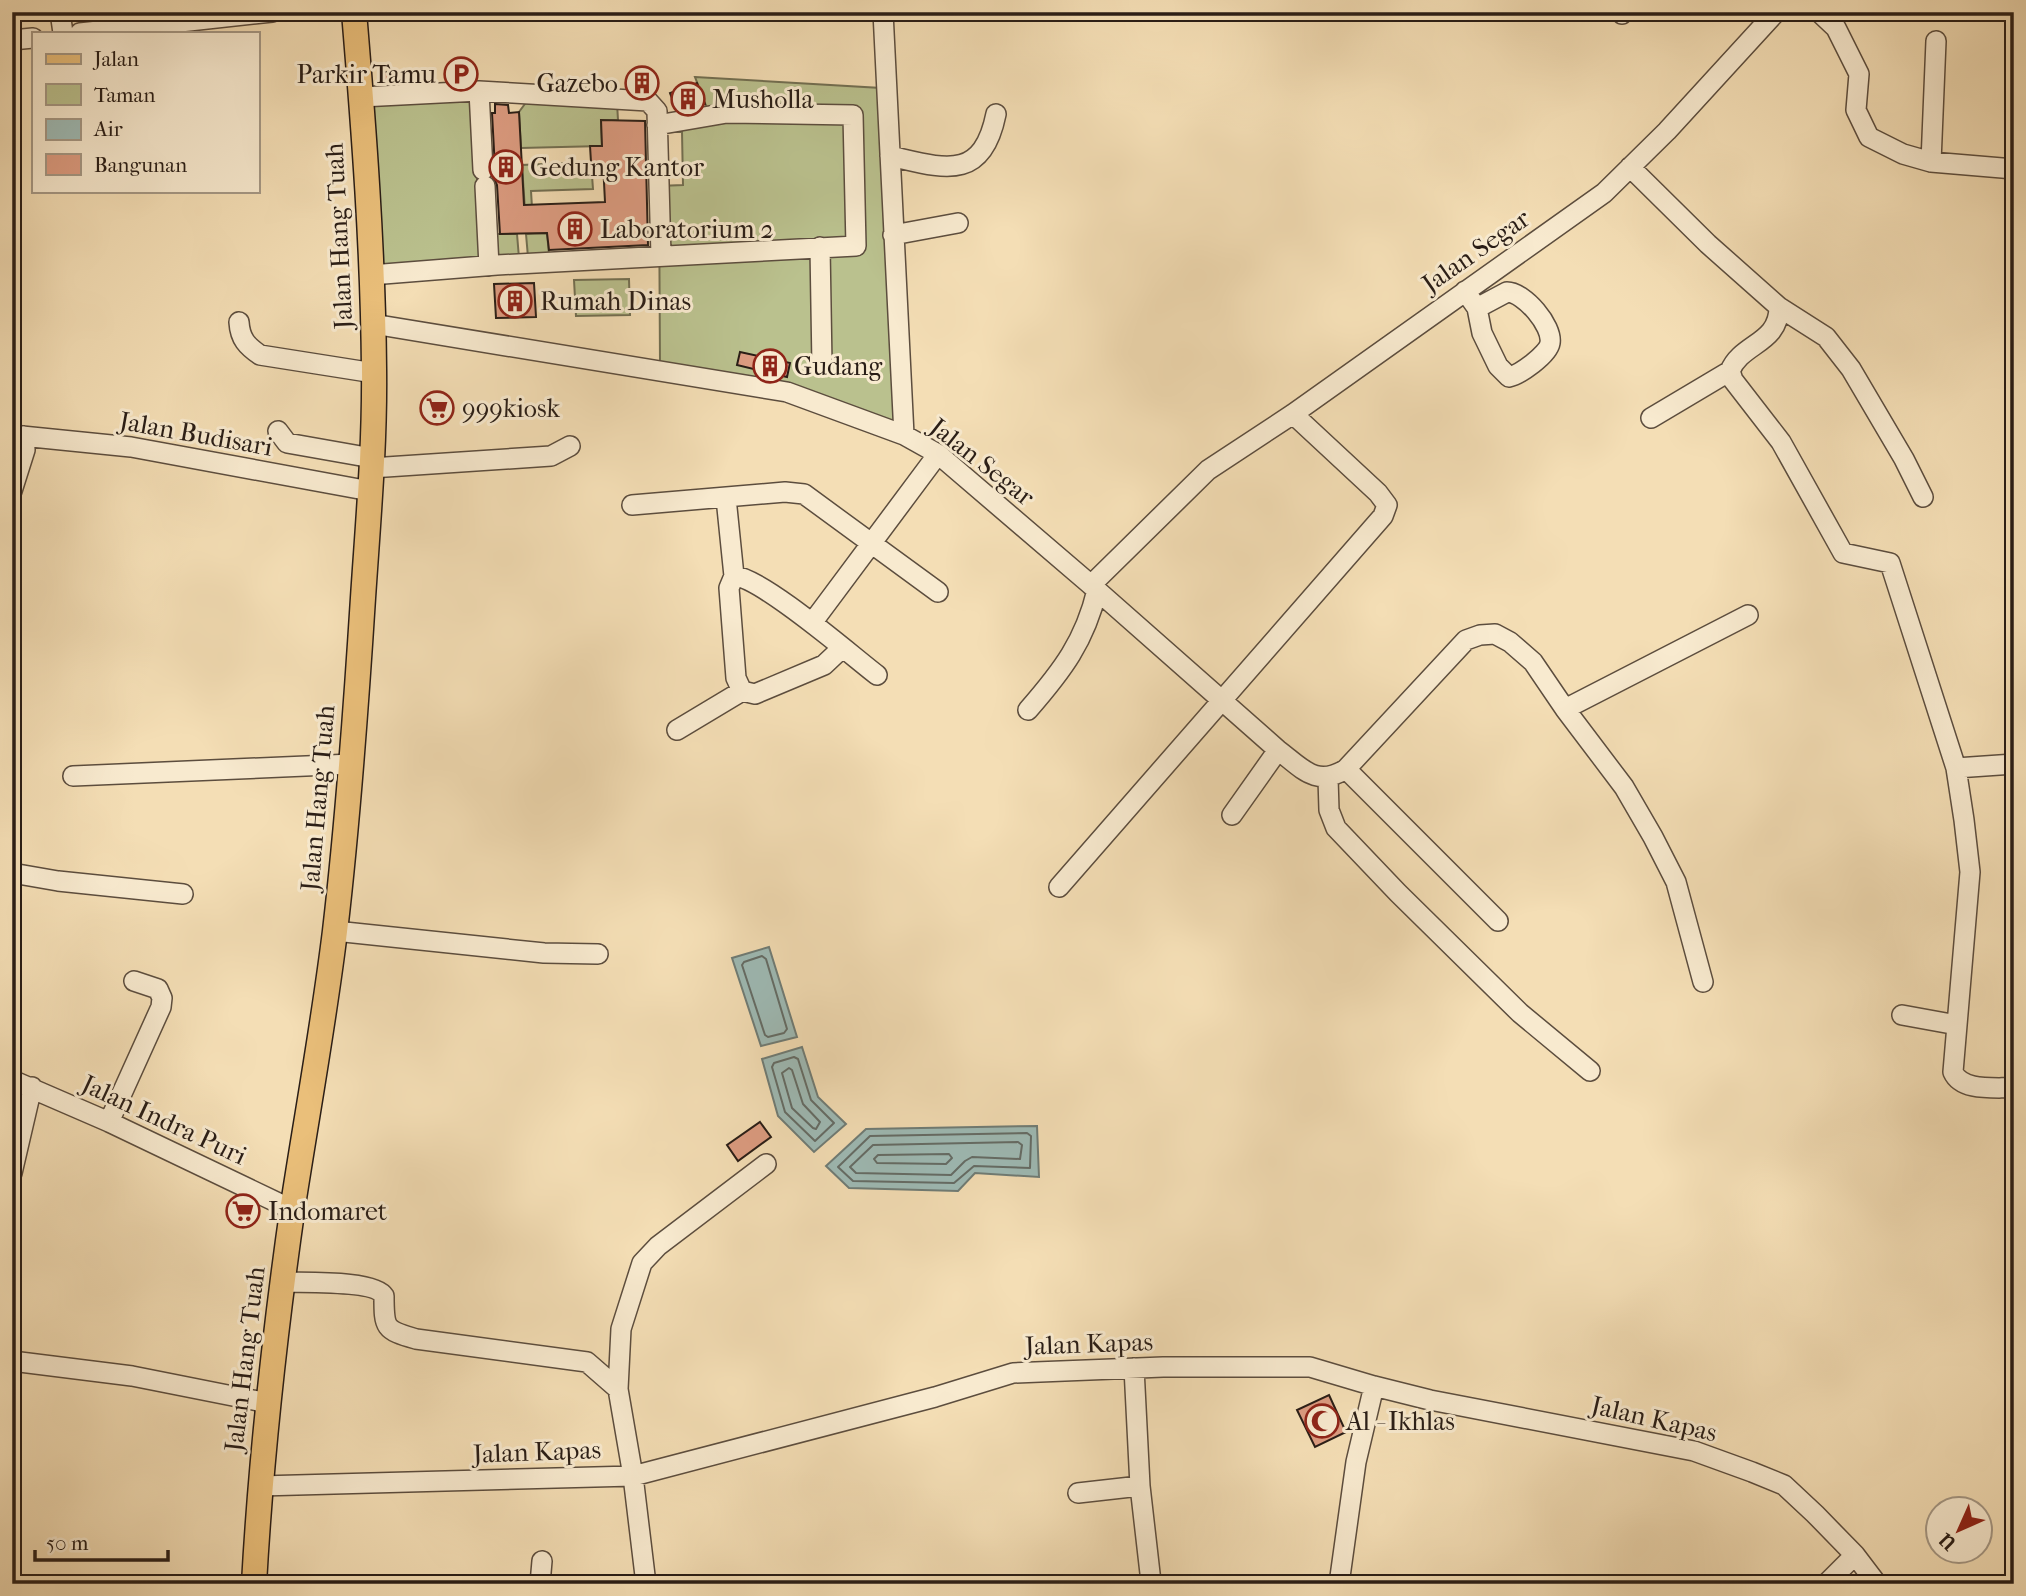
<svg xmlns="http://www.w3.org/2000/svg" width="2026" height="1596" viewBox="0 0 2026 1596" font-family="'IM FELL French Canon',serif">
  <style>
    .green { fill: #bac18e; stroke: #726f52; stroke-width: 2 }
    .water { fill: #9ebbb6; stroke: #6f7c76; stroke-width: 2 }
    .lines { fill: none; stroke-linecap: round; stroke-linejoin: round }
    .shore { stroke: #646c66; stroke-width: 2 }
    .building { fill: #dd9c81; stroke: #291d16; stroke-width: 2 }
    .minor-casing { stroke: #5c4d3e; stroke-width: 22 }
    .major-casing { stroke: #291d16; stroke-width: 27 }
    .minor { stroke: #f8eacf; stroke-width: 19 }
    .major { stroke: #eabf7a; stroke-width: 24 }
    .labels { text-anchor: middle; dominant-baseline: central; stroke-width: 6; stroke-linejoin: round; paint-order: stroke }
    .poi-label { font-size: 26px; fill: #291d16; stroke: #f8eacf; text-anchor: start }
    .street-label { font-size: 26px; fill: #291d16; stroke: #f8eacf }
  </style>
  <rect width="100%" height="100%" fill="#f4deb5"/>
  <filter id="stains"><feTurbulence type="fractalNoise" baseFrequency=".00286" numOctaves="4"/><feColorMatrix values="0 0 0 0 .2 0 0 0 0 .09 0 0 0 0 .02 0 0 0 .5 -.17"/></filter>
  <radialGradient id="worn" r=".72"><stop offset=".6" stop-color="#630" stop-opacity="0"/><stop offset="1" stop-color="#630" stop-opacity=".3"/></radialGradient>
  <path class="green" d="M695 77 881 88 899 428 660 364 659 186 683 185 682 132H657L710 116Z
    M479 91 477 186 489 266 377 275 370 97Z
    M530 97 617 103 618 120 601 121 602 146 521 148 519 112Z
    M591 162 593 189 531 191 533 224 526 225 522 165Z
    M547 233 549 255 528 257 526 234Z
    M494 234H517L519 258 496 259Z
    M629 279 630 315 576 316 574 280Z"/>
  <path class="water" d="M769 947 797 1037 761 1046 732 958Z
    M802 1047 818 1097 846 1124 814 1152 778 1116 762 1059Z
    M1037 1126 1039 1177 975 1173 958 1191 849 1188 826 1166 866 1129Z"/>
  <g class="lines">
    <path class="shore" d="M762 956 766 959 787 1029 784 1033 768 1037 765 1035 742 965 744 962Z
      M794 1057 798 1059 811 1100 834 1123 815 1141 785 1112 772 1067 774 1063Z
      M789 1068 792 1070 803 1104 820 1122 816 1129 813 1128 792 1108 782 1073Z
      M1027 1133 1031 1136 1030 1168 974 1166 954 1183 853 1181 838 1167 870 1136Z
      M1018 1142 1022 1145 1020 1159 972 1157 965 1161 951 1175 856 1173 850 1167 873 1145Z
      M949 1154 952 1158 946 1164 877 1163 874 1159 878 1155Z"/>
  </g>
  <path class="building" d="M382 72H396V83L382 84Z
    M629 73 648 74 649 89 629 88Z
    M697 83 705 104 676 109 670 93Z
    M495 104 508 105 509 113 519 112 524 205 605 202 603 163 591 162 590 146H602L601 120 645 121 648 245 549 250 547 233 500 234 497 185 493 177 495 169 492 113H495Z
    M534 283 536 317 496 318 494 284Z
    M740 352 790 363 787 377 737 365Z
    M760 1122 771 1137 738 1161 727 1145Z
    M1329 1395 1346 1432 1315 1447 1297 1410Z"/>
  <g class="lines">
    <defs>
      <path id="minor" d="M60 12 63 33
        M883 12 904 435
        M1819 12 1836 28 1859 74 1856 110 1869 137 1903 154 1931 162 2014 169
        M1622 14 1624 12
        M80 33 272 12
        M12 40 33 38
        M479 91 483 170
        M361 97 479 91 648 101 657 111 661 256
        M890 156C943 168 982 183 996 114
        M1931 162 1936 41
        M1630 167 1708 244 1779 307 1826 337 1851 369 1904 459 1923 497
        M485 186 489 266
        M893 235 958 223
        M820 247 822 365
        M371 275 497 265 856 246 853 115 727 113 657 125
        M1465 291 1477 308 1482 333 1498 366 1509 377C1519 375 1548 355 1550 343 1553 326 1524 292 1507 292L1477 308
        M239 322C240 339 247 346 260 355L374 373
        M373 324 787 392 904 435 938 454 1091 585 1278 750C1302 768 1316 788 1346 769L1466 640 1480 635 1495 634 1510 642 1533 662 1565 709 1624 787 1653 837 1676 882 1703 982
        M1730 371 1733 380 1781 442 1843 553 1890 563 1956 768 1964 820 1970 872 1953 1072C1962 1092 1995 1087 2014 1088
        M1651 418 1730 371C1741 343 1779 344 1779 307
        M278 431 287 443 372 458
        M12 435 131 447 370 491
        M371 468 551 456 570 446
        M12 491 25 450 24 436
        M726 498 734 576 729 588 736 678 742 691
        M632 505 785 492 804 494 938 592
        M734 576C761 577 851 655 877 675
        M1091 585 1208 470 1293 414 1604 193 1667 131 1776 12
        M812 623 938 454
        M1565 709 1748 615
        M1028 710C1062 671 1085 641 1097 590
        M677 730 742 691 755 694 824 665 842 648
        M1956 768 2014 764
        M1346 769 1498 921
        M73 776 352 764
        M1328 778 1329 810 1336 828 1398 893 1520 1013 1590 1071
        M1232 815 1278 750
        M12 873 58 881 183 894
        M1059 887 1383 516 1387 505 1378 493 1293 414
        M335 931 544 953 598 954
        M1902 1015 1957 1025
        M12 1080 109 1122 293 1210
        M109 1122 161 1007 162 998 158 989 134 981
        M12 1173 32 1087
        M284 1282C303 1283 375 1280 384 1296 384 1328 384 1330 416 1339L587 1362 618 1389
        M12 1361 132 1376 268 1403
        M260 1486 633 1476 935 1397 1013 1373 1163 1367H1310L1374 1386 1430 1400 1694 1451 1752 1472 1784 1485 1815 1514 1855 1555 1877 1584
        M1140 1486 1151 1582
        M1078 1493 1140 1486 1134 1368
        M540 1584 542 1561
        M646 1584 633 1476 618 1389 621 1329 642 1263 658 1246 766 1164
        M1339 1584 1356 1462 1374 1386
        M1826 1584 1855 1555"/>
      <path id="major" d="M254 1584C261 1457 275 1331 293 1205 307 1114 324 1022 335 931 348 820 356 709 363 598 368 522 375 445 374 369 373 250 364 131 354 12"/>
    </defs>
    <use href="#minor" class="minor-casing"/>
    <use href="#major" class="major-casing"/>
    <use href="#minor" class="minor"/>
    <use href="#major" class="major"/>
  </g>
  <defs>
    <symbol id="parking-ring" viewBox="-11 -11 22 22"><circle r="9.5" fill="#f8eacf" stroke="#8f2418" stroke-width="1.5"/><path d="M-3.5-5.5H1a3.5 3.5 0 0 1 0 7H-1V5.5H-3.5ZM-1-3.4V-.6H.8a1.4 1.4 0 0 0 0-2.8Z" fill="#8f2418"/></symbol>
    <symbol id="building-ring" viewBox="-11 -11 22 22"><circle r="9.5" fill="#f8eacf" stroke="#8f2418" stroke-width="1.5"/><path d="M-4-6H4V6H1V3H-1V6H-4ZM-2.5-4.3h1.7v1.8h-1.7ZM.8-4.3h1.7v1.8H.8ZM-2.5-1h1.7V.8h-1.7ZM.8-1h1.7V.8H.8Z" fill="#8f2418"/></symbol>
    <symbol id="supermarket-ring" viewBox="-11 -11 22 22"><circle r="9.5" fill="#f8eacf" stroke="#8f2418" stroke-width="1.5"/><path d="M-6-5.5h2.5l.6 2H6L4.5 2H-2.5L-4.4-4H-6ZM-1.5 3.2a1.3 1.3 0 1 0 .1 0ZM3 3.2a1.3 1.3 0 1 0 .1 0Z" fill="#8f2418"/></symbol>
    <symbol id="mosque-ring" viewBox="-11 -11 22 22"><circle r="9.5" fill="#f8eacf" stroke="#8f2418" stroke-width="1.5"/><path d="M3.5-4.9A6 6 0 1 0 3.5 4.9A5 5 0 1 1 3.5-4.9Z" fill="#8f2418"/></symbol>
  </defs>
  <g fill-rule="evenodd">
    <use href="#parking-ring" x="442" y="55" width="38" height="38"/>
    <use href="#building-ring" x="623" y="64" width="38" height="38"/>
    <use href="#building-ring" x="669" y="80" width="38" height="38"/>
    <use href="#building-ring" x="487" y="148" width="38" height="38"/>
    <use href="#building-ring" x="556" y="210" width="38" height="38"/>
    <use href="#building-ring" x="496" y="282" width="38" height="38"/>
    <use href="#building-ring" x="751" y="347" width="38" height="38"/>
    <use href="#supermarket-ring" x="418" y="389" width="38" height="38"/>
    <use href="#supermarket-ring" x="224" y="1192" width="38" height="38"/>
    <use href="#mosque-ring" x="1303" y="1402" width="38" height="38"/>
  </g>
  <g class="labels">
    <g class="poi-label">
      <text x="436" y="74" text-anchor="end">Parkir Tamu</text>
      <text x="618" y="83" text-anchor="end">Gazebo</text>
      <text x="712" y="99">Musholla</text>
      <text x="530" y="167">Gedung Kantor</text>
      <text x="600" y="229">Laboratorium 2</text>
      <text x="540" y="301">Rumah Dinas</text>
      <text x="794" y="366">Gudang</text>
      <text x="462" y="408">999kiosk</text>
      <text x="268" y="1211">Indomaret</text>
      <text x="1346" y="1421">Al - Ikhlas</text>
    </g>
    <g class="street-label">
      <text transform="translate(339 236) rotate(-93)">Jalan Hang Tuah</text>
      <text transform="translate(1476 251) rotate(-35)">Jalan Segar</text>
      <text transform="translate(196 434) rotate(10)">Jalan Budisari</text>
      <text transform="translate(982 462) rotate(38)">Jalan Segar</text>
      <text transform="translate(318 798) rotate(-85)">Jalan Hang Tuah</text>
      <text transform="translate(164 1120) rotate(25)">Jalan Indra Puri</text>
      <text transform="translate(1089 1344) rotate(-2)">Jalan Kapas</text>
      <text transform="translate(245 1359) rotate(-83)">Jalan Hang Tuah</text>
      <text transform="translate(1654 1419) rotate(13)">Jalan Kapas</text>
      <text transform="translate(537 1452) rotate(-2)">Jalan Kapas</text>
    </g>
  </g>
  <rect width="2026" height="1596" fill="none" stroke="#f4deb5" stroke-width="42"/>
  <rect x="14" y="14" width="1998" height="1568" fill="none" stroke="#291d16" stroke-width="3.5"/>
  <rect x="21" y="21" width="1984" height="1554" fill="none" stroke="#291d16" stroke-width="2"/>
  <rect x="32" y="32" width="228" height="161" fill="#f8eacf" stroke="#a59885" stroke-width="2"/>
  <rect x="46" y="54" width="35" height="10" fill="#eabf7a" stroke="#a59885" stroke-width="2"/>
  <text x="94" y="66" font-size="21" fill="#291d16">Jalan</text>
  <rect x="46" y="84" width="35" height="21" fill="#bac18e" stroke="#a59885" stroke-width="2"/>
  <text x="94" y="102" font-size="21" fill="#291d16">Taman</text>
  <rect x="46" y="119" width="35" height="21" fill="#9ebbb6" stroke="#a59885" stroke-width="2"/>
  <text x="94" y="136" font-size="21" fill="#291d16">Air</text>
  <rect x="46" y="154" width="35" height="21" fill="#dd9c81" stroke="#a59885" stroke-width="2"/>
  <text x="94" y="172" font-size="21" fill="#291d16">Bangunan</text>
  <g transform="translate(1959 1530) rotate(225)"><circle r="33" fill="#f8eacf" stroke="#a59885" stroke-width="2"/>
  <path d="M0-5L12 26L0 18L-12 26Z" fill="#8f2418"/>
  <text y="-10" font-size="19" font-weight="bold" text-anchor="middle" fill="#291d16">U</text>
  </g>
  <path d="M35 1550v10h133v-10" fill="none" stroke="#291d16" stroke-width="3.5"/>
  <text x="46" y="1550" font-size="21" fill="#291d16" stroke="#f8eacf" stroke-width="5" paint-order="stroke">50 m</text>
  <rect width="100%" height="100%" filter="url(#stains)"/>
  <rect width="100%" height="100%" fill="url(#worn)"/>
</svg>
